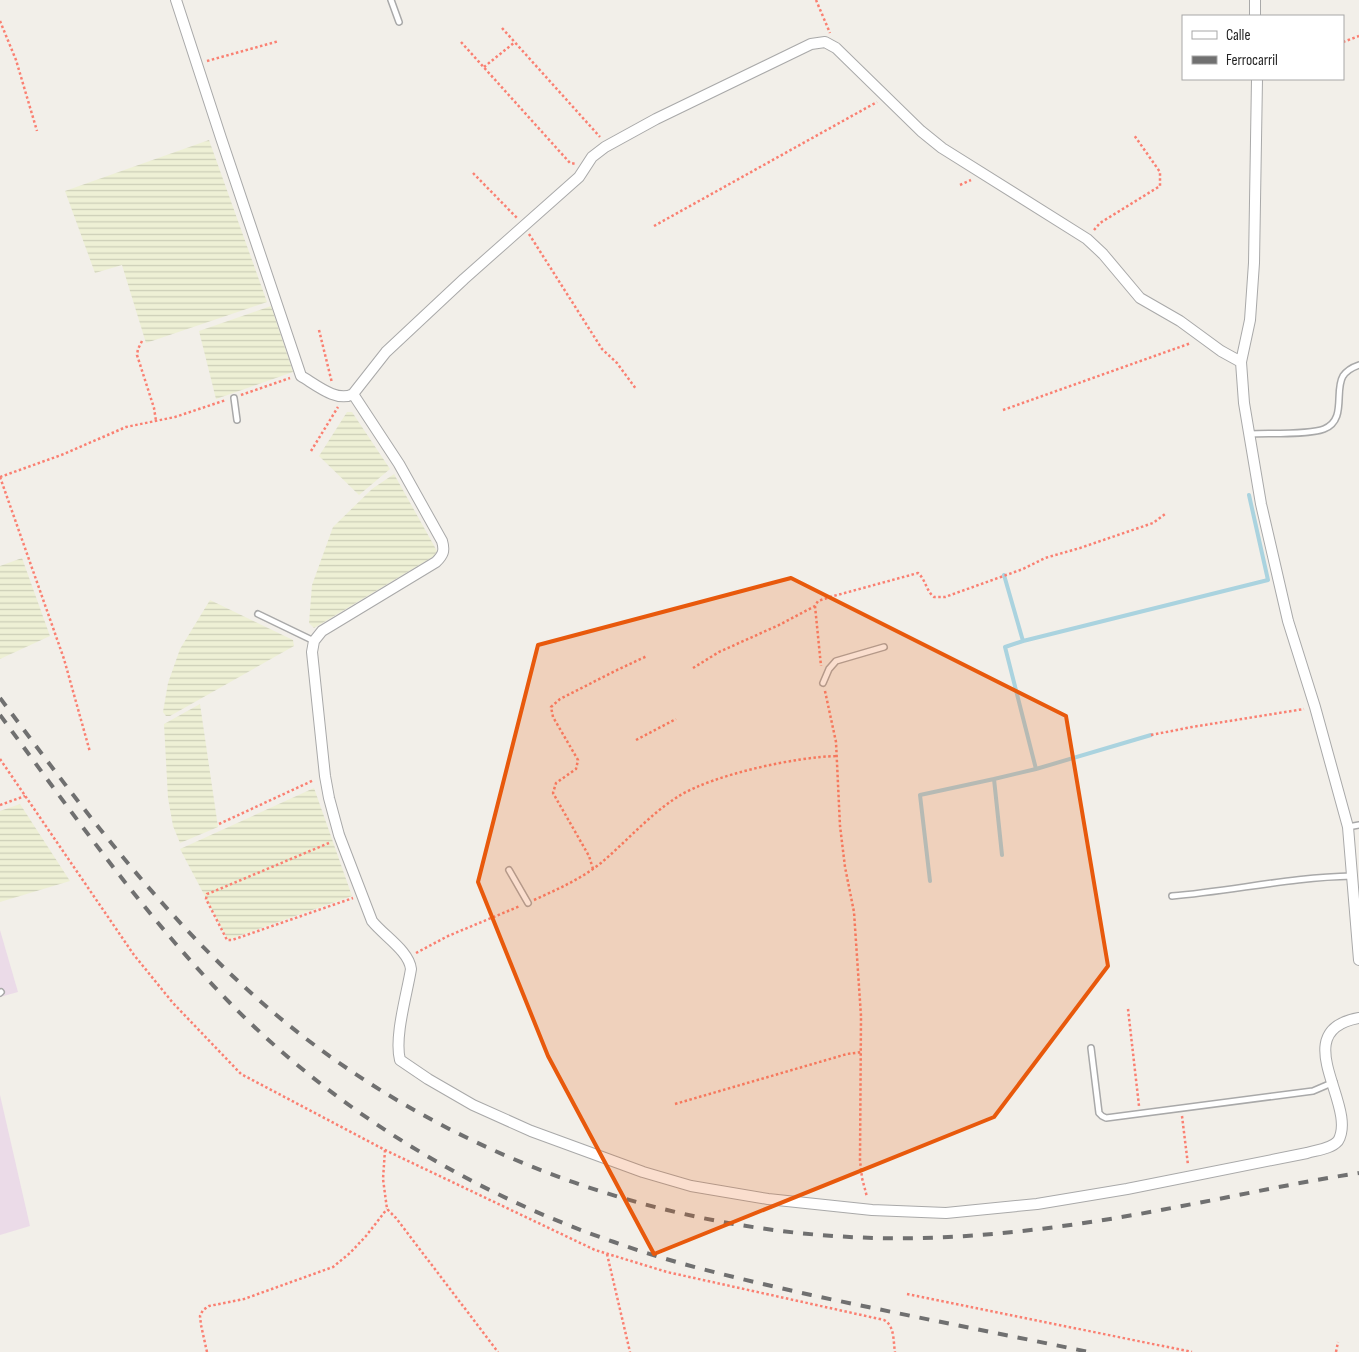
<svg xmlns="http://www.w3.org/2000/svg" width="1359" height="1352" viewBox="0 0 1359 1352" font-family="'Sofia Sans Condensed',sans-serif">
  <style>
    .industrial { fill: #ebdbe8 }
    .farmland { fill: url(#farmland-rules) }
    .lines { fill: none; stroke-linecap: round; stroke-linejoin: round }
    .stream { stroke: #aad3df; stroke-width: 4 }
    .lane-casing { stroke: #a9a9a9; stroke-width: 8 }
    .street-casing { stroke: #a9a9a9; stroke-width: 12 }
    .path { stroke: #fa8072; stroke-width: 2.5; stroke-dasharray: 2.5 2.5; stroke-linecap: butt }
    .lane { stroke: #fff; stroke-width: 5 }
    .street { stroke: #fff; stroke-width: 10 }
    .rail { stroke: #707070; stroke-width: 4; stroke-dasharray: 10 10; stroke-linecap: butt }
    .marked { fill: #e8590c; fill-opacity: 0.2; stroke: #e8590c; stroke-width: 4; stroke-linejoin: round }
  </style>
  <defs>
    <pattern id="farmland-rules" width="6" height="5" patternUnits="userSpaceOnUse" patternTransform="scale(1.25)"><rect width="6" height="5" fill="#eef0d5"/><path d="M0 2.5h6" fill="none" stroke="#ccceb7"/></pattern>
  </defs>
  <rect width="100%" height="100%" fill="#f2efe9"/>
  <path class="industrial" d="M0 930 18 992 0 997Z
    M0 1095 30 1226 0 1235Z"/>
  <path class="farmland" d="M209 140 267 302 146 343 122 265 95 273 65 191Z
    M271 306 293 372 216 399 199 331Z
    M347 412H352L390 469 359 495 319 456Z
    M394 474 437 551 434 556 314 628 309 623 312 585 333 527 372 489Z
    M22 558 50 636 0 659V566Z
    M210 600 293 640 294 646 170 716H166L163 712 168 683 180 649Z
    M200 704 218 827 180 843 173 826 168 798 164 724Z
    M314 788 352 896 230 939 227 938 180 849Z
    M20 804 70 881 0 902V811Z"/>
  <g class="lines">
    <path class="stream" d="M1004 575 1023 641
      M1036 769 1005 647 1023 641 1268 580 1249 495
      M994 779 1036 769 1151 735
      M930 881 920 795 994 779 1002 855"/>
    <defs>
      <path id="lane" d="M391 0 399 22
        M234 398 237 420
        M1250 434C1267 433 1309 435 1324 429 1347 420 1334 391 1343 376 1347 370 1353 367 1359 365
        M258 614 314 641
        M823 683 829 669 836 661 884 647
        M1348 827 1359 825
        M509 870 528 903
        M1172 896C1232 891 1292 877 1352 876
        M0 993 1 992
        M1091 1048 1099 1113 1102 1116 1106 1118 1313 1091 1334 1082"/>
      <path id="street" d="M176 0 221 138 301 376C315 384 337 403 353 394L386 352 464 279 579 177 592 157 605 147 656 119 811 44 825 42 836 48 921 131 942 148 1087 239 1103 254 1140 298 1180 321 1221 351 1241 362
        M1255 0V16
        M1257 79 1254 263 1250 320 1241 362 1244 403 1261 504 1288 621 1315 707 1348 827 1359 960
        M353 394 399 464 442 541C445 551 443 555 436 562L322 631 314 641 312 652 325 776 329 798 339 835 372 921C384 936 409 951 411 969 407 994 394 1037 400 1060L428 1079 473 1105 531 1131 643 1172 691 1186 768 1199 872 1210 946 1213 1037 1204 1127 1189 1307 1153C1317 1150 1331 1149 1338 1141 1359 1106 1285 1031 1359 1018"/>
    </defs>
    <use href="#lane" class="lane-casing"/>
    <use href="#street" class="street-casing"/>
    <path class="path" d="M816 0 830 33
      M0 21 16 60 37 131
      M502 28 600 137
      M461 42 570 163 576 164
      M1343 42 1359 36
      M207 61 279 41
      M484 67 515 42
      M473 173 517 218
      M960 185 971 180
      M654 226 877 102
      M1094 230 1100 223 1160 186V172L1134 135
      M529 234 602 349 617 363 636 389
      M319 330 332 383
      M142 341 138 349 137 355 154 408 156 421
      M241 395 290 378
      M1003 410 1191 343
      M311 451 338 407
      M0 477 64 454 126 427 175 417 226 400
      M0 477 64 659 90 752
      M815 606 821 666
      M693 668 719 652 779 625 815 606 818 601 830 597 918 573C926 580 926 591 934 597H945L1023 569 1045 558 1080 548 1153 523 1165 514
      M825 691 836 742 840 826 845 867 854 912 861 1016 860 1160 862 1178 867 1197
      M1151 735 1192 727 1304 709
      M636 740 676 719
      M0 759 134 955 173 1003 241 1074 385 1150 595 1250 667 1272 884 1320C895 1326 893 1341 895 1352
      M0 805 25 796
      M219 824 314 780
      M329 843 210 893 207 894 206 899 227 940H232L353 898
      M593 869 589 856 553 793 556 783 576 769 578 760 553 717 551 707 560 699 617 670 647 656
      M534 900C558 889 581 879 601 863 627 841 650 814 679 796 715 774 796 757 837 756
      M416 953 448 936 520 906
      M1128 1009 1139 1106
      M675 1104 847 1054 862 1052
      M1182 1116 1188 1165
      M385 1150 383 1179 387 1209 396 1218 498 1352
      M607 1254 630 1352
      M907 1294 1192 1352
      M207 1352 201 1325 200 1316 203 1310 209 1306 244 1299 333 1267 350 1253 366 1236 387 1209
      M1336 1352 1338 1342"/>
    <use href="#lane" class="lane"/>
    <use href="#street" class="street"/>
    <path class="rail" d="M0 698C80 805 159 912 260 1001 446 1164 702 1250 948 1237 1027 1233 1105 1221 1182 1206 1241 1195 1299 1182 1359 1173
      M0 715C73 814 144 915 230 1003 336 1111 471 1193 614 1242 678 1265 745 1280 811 1295 904 1315 997 1333 1089 1352"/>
  </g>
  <path class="marked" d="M791 578 1066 716 1108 966 994 1117 654 1254 548 1056 478 882 538 645Z"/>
  <rect x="1182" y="15" width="162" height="65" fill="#ffffff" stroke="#a7a7a7"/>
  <rect x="1192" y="31" width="25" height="8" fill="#ffffff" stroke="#a7a7a7"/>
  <text x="1226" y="40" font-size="15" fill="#222222">Calle</text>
  <rect x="1192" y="56" width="25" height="8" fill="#707070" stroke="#a7a7a7"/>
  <text x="1226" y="65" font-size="15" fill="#222222">Ferrocarril</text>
</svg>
